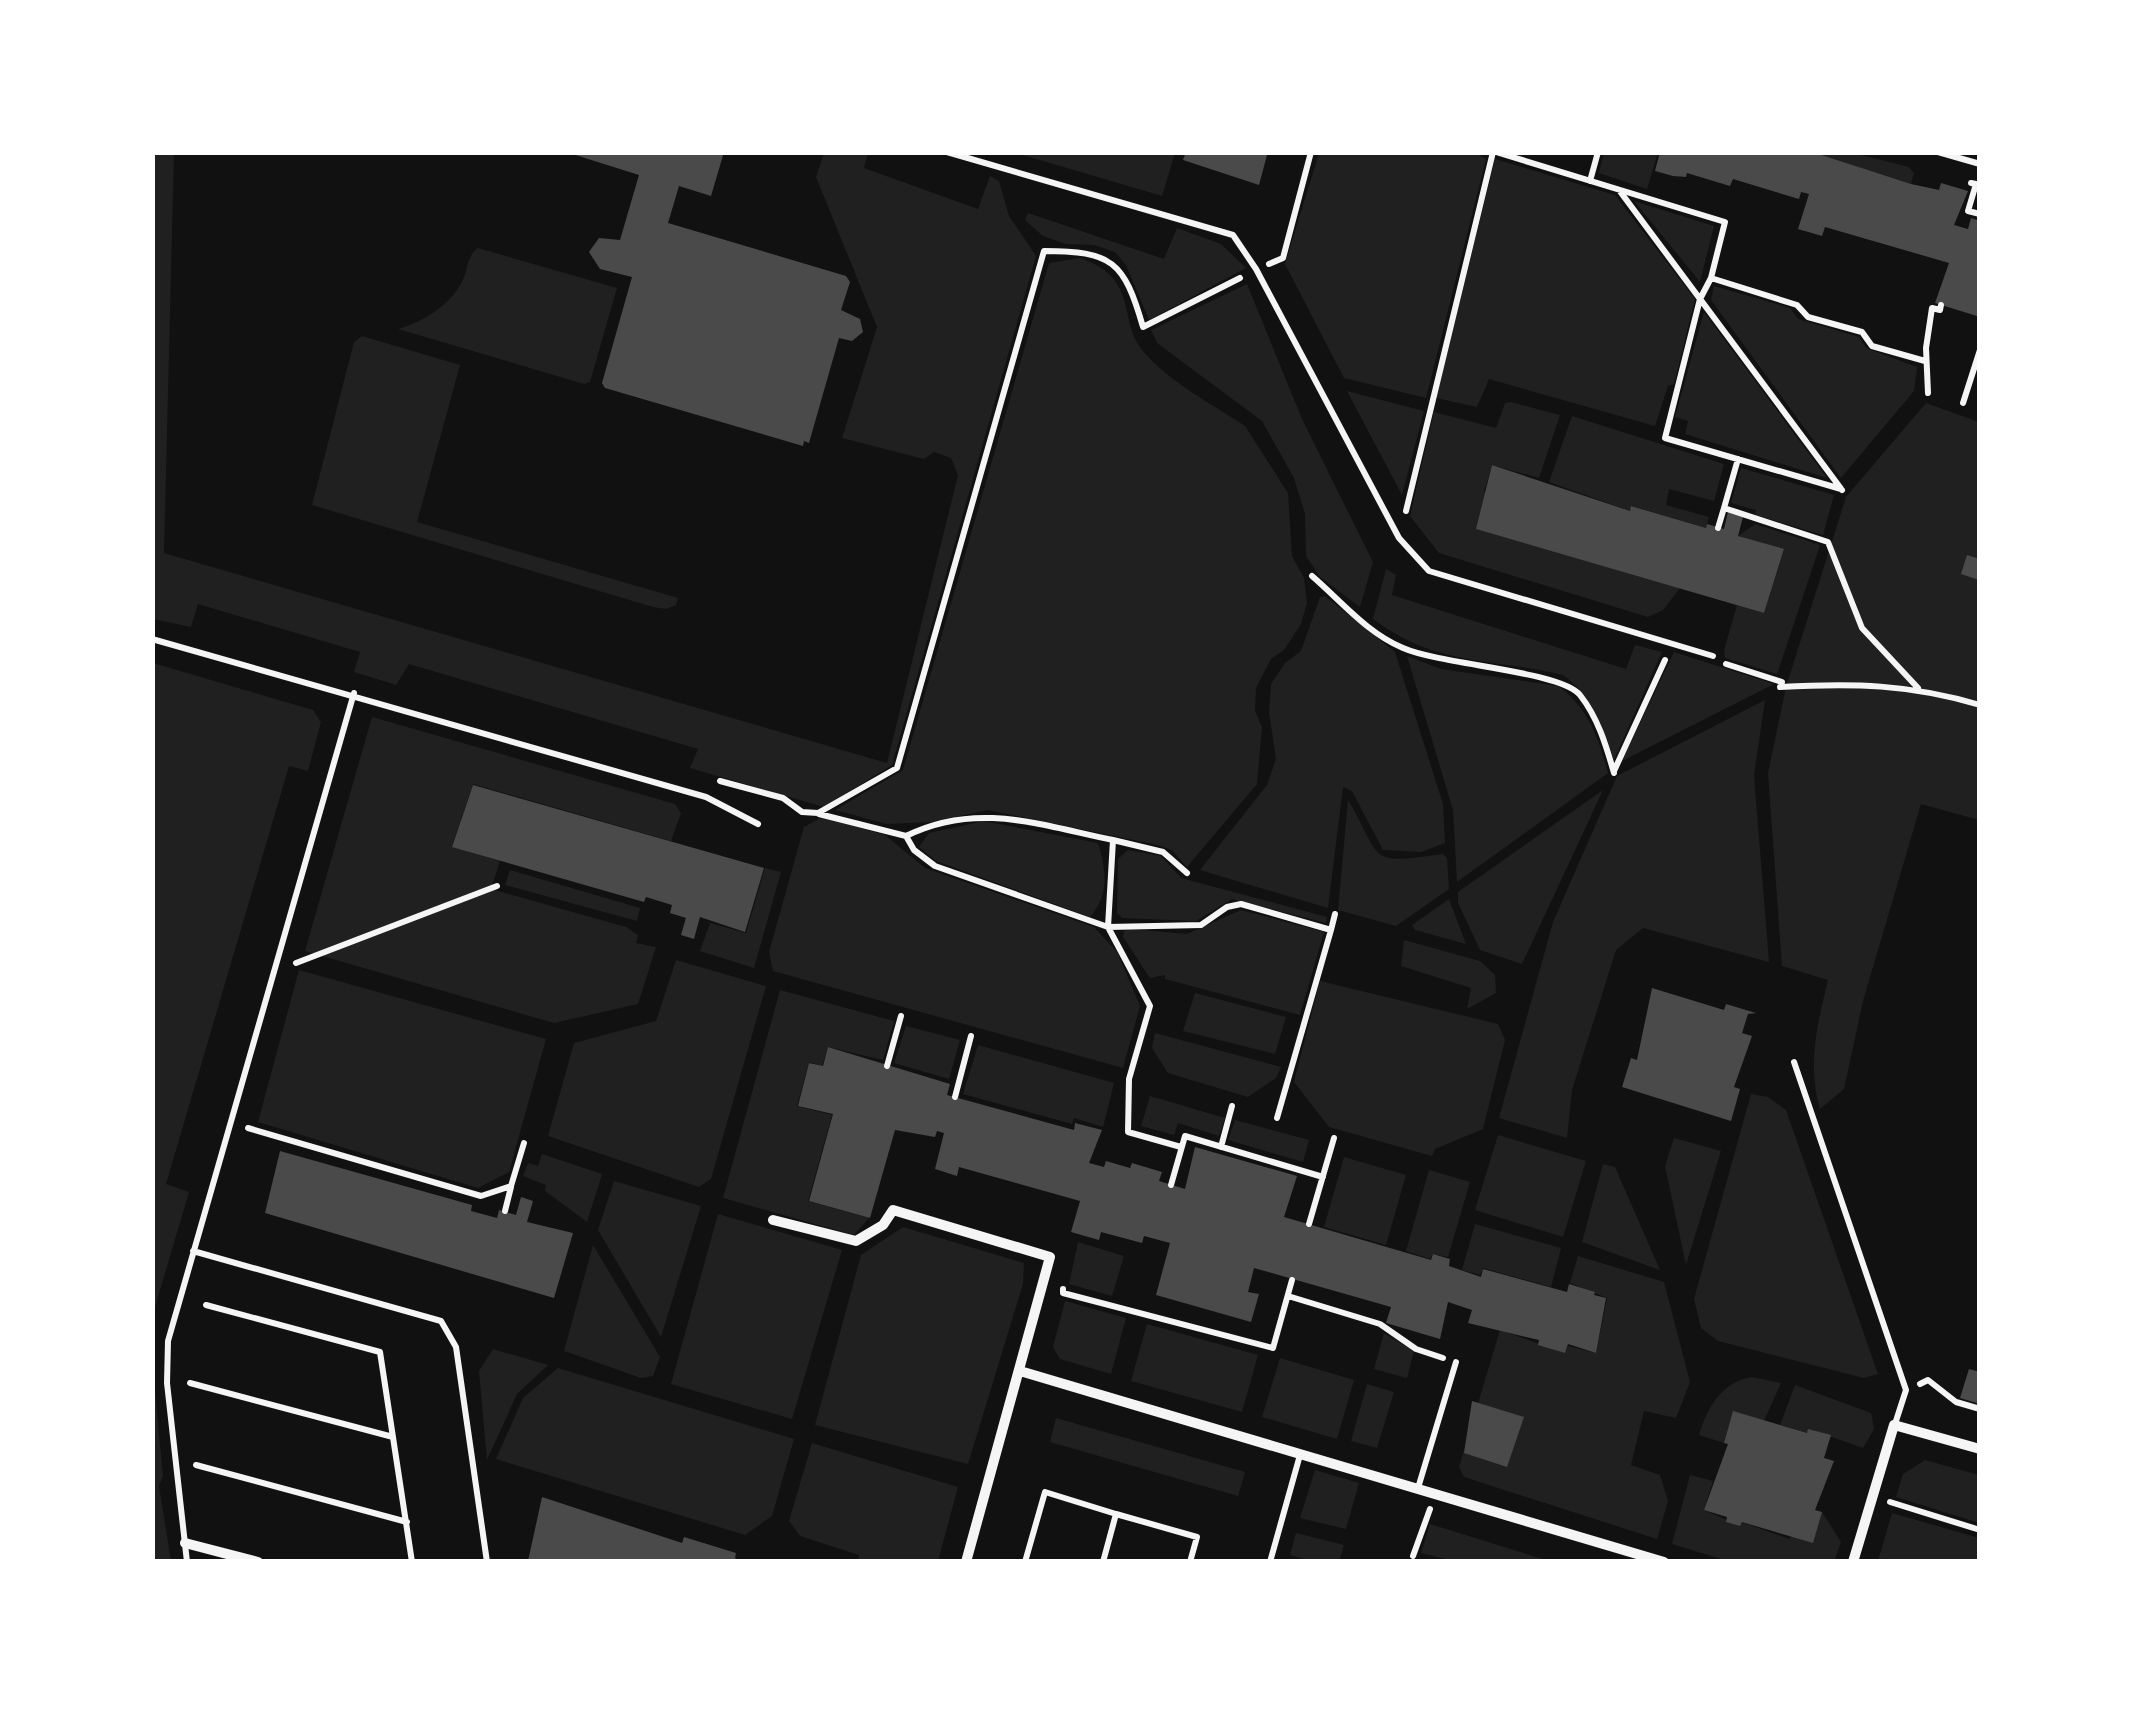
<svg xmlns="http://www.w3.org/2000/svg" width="2132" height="1714" viewBox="0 0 2132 1714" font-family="Rubik,sans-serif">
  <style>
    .green { fill: #202020 }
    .building { fill: #4a4a4a }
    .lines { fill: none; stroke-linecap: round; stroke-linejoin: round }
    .path { stroke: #f5f5f5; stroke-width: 6 }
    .service { stroke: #f5f5f5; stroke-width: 6 }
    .minor { stroke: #f5f5f5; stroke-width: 10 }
  </style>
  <rect width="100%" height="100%" fill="#111"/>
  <path class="green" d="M1473 152 1486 159 1426 398 1344 378 1285 264 1319 153Z
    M153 153H174L164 553 887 763 958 475 951 458 934 452 924 459 842 438 877 327 816 177 824 153H868L864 168 978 209 990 176 999 181 1009 216 1036 256 892 765 824 807 690 768 698 749 409 664 396 685 354 672 360 652 198 604 191 627 153 619Z
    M1016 153 1158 154 1175 153 1162 196Z
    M1604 153H1658L1647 189 1599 173Z
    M1853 153 1909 167 1914 173 1911 184 1812 154Z
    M1495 159 1615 195 1695 299 1674 384 1668 386 1655 426 1489 379 1477 407 1436 398Z
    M1634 201 1714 226 1700 282Z
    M1028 213 1164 259 1177 228 1221 244 1246 268 1149 320 1126 265 1115 252 1094 245 1066 244 1043 236 1025 220Z
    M478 248 617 288 590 382 584 384 398 329C423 322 449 306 462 282 468 270 467 255 478 248Z
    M1080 258C1140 278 1117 320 1143 351 1169 382 1212 404 1245 426L1288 493 1292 556 1304 578 1307 603 1301 624 1284 650 1271 659 1256 688 1255 711 1262 727 1257 784 1187 867 1172 850 1158 845 988 810 931 822 887 824 835 810 903 770 1049 263Z
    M1247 284 1302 419 1373 562 1360 607 1320 577 1306 556 1305 514 1294 478 1262 421 1157 343 1151 330Z
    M1714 286 1790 308 1798 319 1859 337 1866 348 1917 367 1914 391 1841 478 1711 300Z
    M1704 312 1827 478 1685 434 1688 421 1675 417Z
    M362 336 460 365 417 522 678 598 676 605 666 609 653 607 312 505 354 342Z
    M1347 391 1424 411 1402 495Z
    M1511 402 1560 415 1539 478 1492 465 1484 492 1680 588 1663 610 1648 617 1439 553 1410 516 1434 412 1496 428 1505 403Z
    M1926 403 1979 422V820L1921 804 1863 1001 1844 1089 1820 1109C1807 1063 1817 1026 1828 980L1782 966 1768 773 1786 687 1846 497Z
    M1572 416 1724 464 1714 501 1669 489 1666 505 1709 517 1706 528 1632 506 1630 511 1549 482Z
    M1741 468 1834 495 1823 535 1755 515 1756 510 1731 503Z
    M1755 524 1820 545 1777 674 1725 658 1724 650 1737 605 1764 613 1784 550 1738 536Z
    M1386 569 1396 575 1392 595 1626 669 1635 645 1662 652 1614 760C1603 729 1591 694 1563 675 1491 658 1435 666 1373 619Z
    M1325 596 1395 652 1443 804 1445 843 1421 852 1383 850 1352 791 1343 787 1328 908 1200 870 1267 785 1276 759 1269 712 1271 684 1285 663 1301 651 1320 597Z
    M1674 652 1774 684 1622 761Z
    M1407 656 1441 669 1558 686C1588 707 1599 739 1608 773L1457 882 1453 810Z
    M153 663 313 710 321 722 308 771 289 766 166 1184 189 1192 153 1314Z
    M1765 700 1754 775 1769 962 1643 928 1616 950 1572 1090 1567 1138 1499 1118 1553 922 1617 776Z
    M372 717 675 804 681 813 671 841 473 784 452 846 500 861 491 889 626 927 638 935 636 943 656 947 638 1004 554 1023 305 951Z
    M1603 790 1522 964 1480 950 1458 903V892Z
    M1348 800C1384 861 1365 865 1443 854L1447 858 1449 889 1396 926 1338 910Z
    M822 817 885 835 925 868 1094 927 1117 952 1140 1006 1123 1068 773 971 769 952 804 827Z
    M984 821 1098 843C1106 869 1110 895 1090 917L936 861 919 847 929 833Z
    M1128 850 1161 856 1181 878 1327 917 1326 923 1232 899 1196 921 1122 918 1117 913 1118 859Z
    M765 868 781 872 754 968 700 951 710 923 746 933Z
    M510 870 640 908 637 921 505 885Z
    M1449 899 1466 944 1415 930 1412 925Z
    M1241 910 1324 932 1300 1015 1165 979V975L1150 978 1123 937 1124 931 1130 929 1187 934Z
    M1404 940 1480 961 1495 975 1496 993 1467 1009 1471 988 1401 966Z
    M676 960 766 986 711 1179 699 1187 548 1136 574 1043 656 1021Z
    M299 970 546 1039 509 1172 478 1188 258 1122Z
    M1320 981 1498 1024 1505 1040 1483 1129 1435 1149 1432 1156 1329 1127 1294 1082Z
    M780 990 894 1021 883 1060 828 1047 822 1066 809 1062 797 1106 832 1115 808 1201 869 1218 854 1235 723 1198Z
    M1195 993 1286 1017 1275 1054 1183 1031Z
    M906 1026 960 1040 949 1079 894 1063Z
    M1155 1033 1281 1067 1276 1078 1248 1097 1168 1073 1152 1048Z
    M978 1045 1114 1083 1103 1127 1074 1118 1072 1124 963 1094Z
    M1751 1094 1768 1097 1786 1110 1878 1374 1864 1378 1718 1341 1701 1328 1694 1299Z
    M1150 1096 1225 1118 1219 1136 1178 1123 1174 1135 1141 1126Z
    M1235 1120 1309 1140 1303 1162 1228 1140Z
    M1498 1135 1586 1161 1563 1237 1475 1210Z
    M1674 1138 1721 1151 1686 1265 1665 1166Z
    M542 1154 602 1174 587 1222 545 1191 546 1185 523 1176 528 1163 538 1166Z
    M1344 1157 1406 1175 1386 1245 1324 1227Z
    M1603 1164 1615 1167 1660 1270 1582 1242Z
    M1429 1170 1470 1182 1448 1257 1433 1254 1430 1259 1406 1251Z
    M614 1181 701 1206 661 1337 598 1230Z
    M718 1214 842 1250 792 1419 671 1384Z
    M1475 1224 1561 1248 1551 1287 1483 1268 1480 1275 1462 1270Z
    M903 1227 1024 1263 1023 1284 968 1464 815 1425 861 1255Z
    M1078 1242 1124 1256 1112 1296 1069 1284Z
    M593 1245 660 1357 653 1376 641 1378 564 1351Z
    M1578 1256 1664 1282 1690 1382 1676 1418 1644 1411 1631 1465 1660 1475 1668 1501 1657 1539 1464 1477 1459 1467 1500 1330 1565 1353 1568 1346 1596 1353 1607 1298 1570 1283Z
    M1065 1301 1126 1318 1111 1374 1060 1359 1053 1347Z
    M1147 1324 1258 1355 1242 1412 1131 1381Z
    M1384 1333 1414 1351 1407 1378 1374 1369Z
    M493 1349 548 1365 517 1394 487 1460 479 1371Z
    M1280 1358 1354 1380 1337 1439 1262 1417Z
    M558 1368 794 1439 772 1516 745 1535 496 1459 523 1398Z
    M153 1370 163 1476 159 1486 171 1561H153Z
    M1752 1377 1781 1383 1764 1421 1733 1412 1724 1443 1699 1435C1707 1407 1722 1382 1752 1377Z
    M1367 1384 1394 1392 1377 1448 1351 1441Z
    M1795 1385 1871 1413 1874 1429 1863 1448 1809 1429 1807 1433 1780 1425Z
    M1056 1418 1245 1472 1238 1496 1050 1442Z
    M812 1443 958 1487 938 1561H858L859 1555 800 1536 789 1521Z
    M1925 1460 1979 1475V1523L1896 1497 1903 1474Z
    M1315 1470 1359 1483 1346 1529 1300 1518Z
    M1690 1475 1713 1481 1704 1510 1740 1526 1742 1522 1789 1539 1822 1512 1841 1542 1835 1559 1728 1561 1672 1544Z
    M1892 1513 1979 1538V1561H1878Z
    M1430 1524 1549 1561H1454L1421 1553Z
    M1296 1533 1344 1545 1339 1561H1311L1290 1555Z"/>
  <path class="building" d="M566 152H724L711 196 679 186 668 223 846 276 850 282 841 310 860 319 863 332 852 341 839 338 809 443 804 441 803 446 605 388 602 383 632 277 600 269 589 252 599 238 620 240 639 175Z
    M1186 152H1266L1267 155 1259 185 1183 160Z
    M1660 152H1812L1911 184 1939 190 1941 183 1968 191 1954 225 1968 229 1971 218 1980 221V317L1935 303 1949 263 1825 227 1822 236 1798 229 1809 194 1801 192 1799 199 1733 179 1730 186 1687 173 1686 177 1673 176 1655 171Z
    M1492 465 1630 511 1631 506 1706 528 1707 524 1724 529 1728 512 1743 517 1738 536 1784 549 1764 613 1476 529Z
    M1967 555 1980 559 1979 580 1961 574Z
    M473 785 764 868 745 932 700 917 694 939 681 935 686 918 670 913 672 905 646 897 644 902 452 847Z
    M1652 988 1724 1010 1726 1004 1756 1013 1748 1014 1742 1033 1752 1036 1734 1087 1740 1089 1731 1121 1622 1087 1631 1058 1637 1060Z
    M828 1047 950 1084 947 1095 1074 1130 1075 1123 1102 1130 1089 1163 1104 1167 1106 1161 1130 1168 1132 1163 1162 1172 1159 1181 1185 1189 1195 1147 1297 1176 1284 1217 1431 1260 1433 1254 1450 1259 1449 1266 1481 1277 1483 1269 1567 1292 1569 1284 1595 1292 1594 1295 1606 1298 1596 1353 1568 1344 1565 1353 1538 1345 1539 1340 1468 1323 1472 1310 1448 1302 1440 1339 1386 1323 1391 1307 1254 1268 1248 1292 1259 1294 1251 1322 1156 1295 1170 1243 1144 1236 1142 1243 1101 1232 1099 1240 1071 1232 1080 1201 959 1167 957 1176 935 1169 944 1133 937 1131 935 1137 895 1130 870 1218 809 1201 833 1114 798 1106 809 1063 823 1066Z
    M280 1151 472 1205 471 1211 497 1218 499 1210 516 1215 521 1197 533 1201 527 1222 573 1233 554 1298 265 1213Z
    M1969 1369 1980 1372V1404L1960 1398Z
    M1472 1401 1524 1417 1507 1467 1464 1453Z
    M1733 1411 1807 1433 1808 1429 1831 1435 1824 1458 1834 1461 1815 1510 1822 1512 1813 1543 1742 1522 1740 1526 1726 1522 1727 1517 1704 1510 1728 1444 1724 1443Z
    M542 1497 682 1543 684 1537 736 1553 735 1558 742 1562 528 1561Z"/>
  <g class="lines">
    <path class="path" d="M1496 152 1725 222 1711 278 1797 305 1808 317 1862 332 1872 346 1925 361
      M1590 181 1598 152
      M1971 183 1976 184 1968 211 1980 214
      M1619 190 1842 490
      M1269 264 1283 258 1311 152
      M1711 278 1700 299 1665 438 1841 489
      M1928 393 1926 348 1932 308 1940 310 1941 305
      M1963 403 1980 350
      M1738 459 1724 508 1828 542 1862 628 1918 688
      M1406 511 1493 152
      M1718 528 1724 508
      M1312 576C1341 601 1367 633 1403 648 1442 665 1561 671 1580 695 1598 718 1606 745 1614 773
      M1726 664 1782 682
      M1780 687C1852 683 1910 684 1980 705
      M1614 771 1665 660
      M720 781 783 798 802 812 818 813 897 768 1044 251C1112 251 1124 261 1143 327L1240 278
      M819 814 906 836C977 801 1040 825 1113 840
      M906 836 914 850 935 866 1108 927 1150 1006 1129 1079 1128 1132 1181 1147
      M1187 873 1163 852 1113 840 1108 927 1201 925 1227 907 1241 904 1331 930 1335 914
      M296 963 497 886
      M887 1066 901 1016
      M955 1097 971 1036
      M1277 1118 1331 930
      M248 1128 481 1196 511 1186 524 1143
      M1221 1147 1232 1106
      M1171 1185 1185 1136 1323 1177
      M505 1211 511 1187
      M1309 1224 1334 1138
      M1063 1289V1293L1273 1348 1292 1280
      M1288 1296 1380 1324 1416 1349 1443 1358
      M1920 1384 1928 1380 1956 1402 1980 1409
      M1890 1502 1980 1530
      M1413 1556 1430 1509"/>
    <path class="service" d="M947 152 1233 235 1256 269 1399 538 1429 571 1713 656
      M1938 152 1980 164
      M152 639 706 797 758 824
      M1794 1062 1906 1390 1895 1424
      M193 1251 441 1321 456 1347 487 1562
      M206 1305 380 1352 412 1562
      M190 1383 393 1437
      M196 1465 407 1522
      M1418 1488 1456 1362
      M1116 1514 1197 1537 1190 1562
      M187 1562 167 1383 168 1341 354 693
      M1025 1562 1045 1492 1116 1514 1103 1562
      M1270 1562 1300 1455"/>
    <path class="minor" d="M773 1220 856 1241 883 1225 893 1210 1050 1257 966 1562
      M1020 1371 1664 1562
      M185 1543 258 1562
      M1853 1562 1894 1425 1980 1449"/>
  </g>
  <rect width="2132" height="1714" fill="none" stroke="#ffffff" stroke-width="310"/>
</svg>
